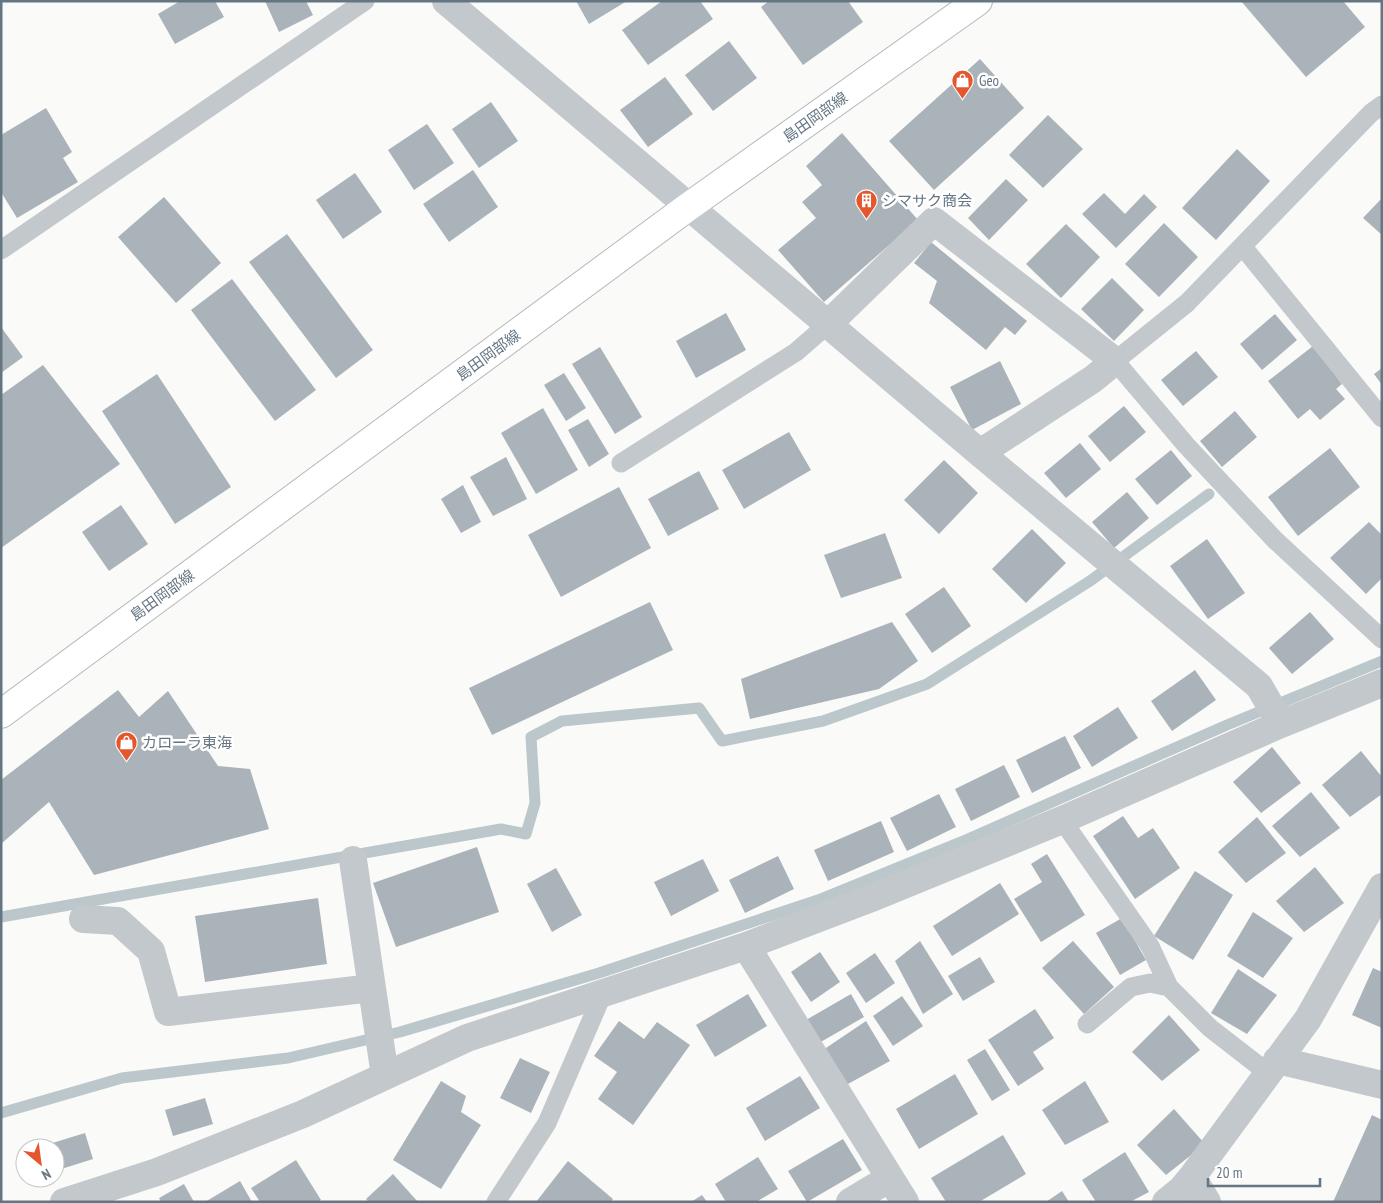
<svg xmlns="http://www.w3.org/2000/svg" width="1383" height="1203" viewBox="0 0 1383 1203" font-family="'PT Sans Narrow','Noto Sans JP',sans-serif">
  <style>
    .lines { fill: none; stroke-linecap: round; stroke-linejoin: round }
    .stream { stroke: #bbc7cb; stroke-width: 11 }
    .building { fill: #aab3b9 }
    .secondary-casing { stroke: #b3babf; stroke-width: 30 }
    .service { stroke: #c3c8cc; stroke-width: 19 }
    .minor { stroke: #c3c8cc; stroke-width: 28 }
    .secondary { stroke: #fff; stroke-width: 28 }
    .labels { text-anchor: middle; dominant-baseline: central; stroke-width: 5; stroke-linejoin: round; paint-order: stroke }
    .poi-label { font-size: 15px; fill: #657683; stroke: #fff; text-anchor: start }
    .street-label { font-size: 15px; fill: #657683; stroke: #fff }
  </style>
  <rect width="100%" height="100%" fill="#fafaf8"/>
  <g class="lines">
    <path class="stream" d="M1 917 501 829 526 834 535 803 531 737 562 721 699 708 722 741 823 721 927 684 1090 581 1209 494
      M1 1113 122 1078 288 1058 400 1032 599 973 818 900 968 839 1227 725 1382 661"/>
  </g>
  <path class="building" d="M180 1H215L224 17 175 44 158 14Z
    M265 1H306L313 15 279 32Z
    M576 1H627L589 24Z
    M662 1H700L713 19 648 65 622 30Z
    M769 1H848L863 22 803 65 761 7Z
    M1241 1H1343L1365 27 1306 77Z
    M729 41 757 78 713 111 685 75Z
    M980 59 1024 108 934 190 889 141Z
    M665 77 693 114 648 147 620 110Z
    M491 102 518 141 479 168 452 129Z
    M46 108 72 152 63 158 78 182 17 218 1 192V135Z
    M1048 115 1083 149 1043 188 1009 155Z
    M427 124 454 163 414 190 388 150Z
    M842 133 918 220 824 302 778 250 816 218 802 202 822 185 806 166Z
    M1237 149 1270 181 1216 240 1182 208Z
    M473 170 498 207 449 242 423 204Z
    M355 173 382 212 343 239 316 200Z
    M1006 179 1028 200 989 240 968 218Z
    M1104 193 1125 214 1144 194 1157 207 1116 248 1082 214Z
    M164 197 221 263 176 303 118 237Z
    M1382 198V235L1363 218Z
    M1164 223 1198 257 1159 297 1125 264Z
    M1066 224 1100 257 1061 298 1026 264Z
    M287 234 373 350 336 378 249 262Z
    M931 242 1027 321 1015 335 1005 327 986 350 929 303 937 281 914 263Z
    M1112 278 1144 310 1114 341 1081 309Z
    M232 279 316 390 275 421 191 310Z
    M726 313 746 350 696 378 676 341Z
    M1275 314 1297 340 1262 370 1240 344Z
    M1 327 23 357 1 373Z
    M1313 346 1342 384 1336 389 1345 399 1320 420 1310 409 1298 419 1268 381Z
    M600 347 642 417 615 434 572 364Z
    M1196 351 1218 377 1183 406 1161 380Z
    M1000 361 1021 404 972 430 950 387Z
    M43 365 120 464 1 548V395Z
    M1382 368V385L1374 374Z
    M564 373 586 408 566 421 544 385Z
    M157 374 231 487 175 524 102 411Z
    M1124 406 1146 432 1110 462 1088 436Z
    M543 408 578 470 536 494 501 433Z
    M1235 411 1257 437 1222 467 1200 441Z
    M588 419 609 454 589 467 568 430Z
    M789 432 811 470 744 509 722 470Z
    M1080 443 1101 469 1066 498 1044 473Z
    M1330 448 1360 487 1298 536 1268 497Z
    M1171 450 1192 476 1157 505 1135 479Z
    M506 457 527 499 493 516 470 477Z
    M944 460 978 493 939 534 904 500Z
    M699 471 719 509 668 536 648 499Z
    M463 485 481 522 461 533 441 499Z
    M619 487 651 548 561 597 528 535Z
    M1127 492 1149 518 1114 548 1092 522Z
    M121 505 148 544 109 571 82 532Z
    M1369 522 1382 535V578L1366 594 1330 558Z
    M1032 529 1066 563 1026 603 992 569Z
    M885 533 902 578 841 598 824 555Z
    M1207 539 1245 593 1208 619 1170 566Z
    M944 587 971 626 932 653 905 614Z
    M650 602 673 650 492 735 469 688Z
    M1310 612 1334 639 1292 674 1269 648Z
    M892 622 918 661 879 689 750 719 741 679Z
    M1195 670 1216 700 1172 731 1151 701Z
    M118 690 139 717 168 691 218 766 250 769 269 829 94 875 49 802 1 844V780Z
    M1118 707 1138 738 1092 767 1073 736Z
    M1065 736 1081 768 1032 793 1016 760Z
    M1272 747 1301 783 1261 813 1233 782Z
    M1361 751 1382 777V794L1350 817 1322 785Z
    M1004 765 1020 797 971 821 955 789Z
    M1311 792 1340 828 1300 857 1272 826Z
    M939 794 956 827 907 851 890 818Z
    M1123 816 1138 838 1153 828 1180 868 1135 899 1093 836Z
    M1257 817 1286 853 1246 883 1218 852Z
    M881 821 894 852 828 881 814 850Z
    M477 847 499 912 396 947 373 883Z
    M1047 854 1085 915 1041 942 1014 899 1042 882 1031 864Z
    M778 856 794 889 745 913 729 880Z
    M703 859 719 891 671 916 654 882Z
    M1315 867 1344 903 1304 932 1276 901Z
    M556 868 582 915 552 932 527 884Z
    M1195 871 1233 895 1193 960 1154 936Z
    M1000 883 1019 914 952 956 933 926Z
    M318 898 327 964 205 982 195 916Z
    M1253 912 1293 938 1263 978 1227 956Z
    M1122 918 1146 960 1120 975 1096 933Z
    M920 941 953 994 923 1014 895 961Z
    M1073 941 1114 987 1084 1014 1042 968Z
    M820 952 840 982 811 1002 791 972Z
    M875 953 895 983 866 1003 846 973Z
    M980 957 995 982 963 1001 948 976Z
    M1373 968 1382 972V1028L1352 1015Z
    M1238 969 1277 995 1247 1034 1211 1013Z
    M748 994 767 1026 715 1057 696 1025Z
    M851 994 864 1017 819 1043 806 1020Z
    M902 996 923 1026 893 1046 873 1016Z
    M1035 1009 1054 1038 1033 1052 1044 1069 1018 1086 988 1040Z
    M1169 1015 1200 1050 1162 1081 1132 1052Z
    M619 1021 644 1039 657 1022 690 1045 633 1125 598 1099 617 1072 594 1056Z
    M866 1021 890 1061 846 1085 823 1050Z
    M985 1049 1010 1090 992 1101 967 1060Z
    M520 1058 550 1072 531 1113 500 1098Z
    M955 1074 978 1114 919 1149 896 1109Z
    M800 1076 820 1108 765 1141 746 1108Z
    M441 1081 466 1096 461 1112 481 1125 441 1189 393 1160Z
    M1085 1081 1109 1122 1065 1145 1042 1110Z
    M205 1098 213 1124 173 1136 165 1110Z
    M1174 1109 1205 1144 1166 1175 1137 1145Z
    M1372 1115 1382 1120V1202H1333Z
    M85 1133 93 1159 55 1171V1148H47L46 1145Z
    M1003 1135 1026 1174 979 1202H946L931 1178Z
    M843 1139 862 1170 807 1202 788 1171Z
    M1125 1152 1149 1192 1130 1202H1096L1082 1180Z
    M758 1157 778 1189 756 1202H726L715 1184Z
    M296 1160 321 1200 318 1202H260L251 1188Z
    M568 1161 613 1199 611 1202H536Z
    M393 1174 418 1202H369L366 1199Z
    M240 1181 252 1202H205Z
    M184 1184 194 1202H161L159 1198Z
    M1062 1191 1069 1202H1046Z
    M702 1195 707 1202H691Z"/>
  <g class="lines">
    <defs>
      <path id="secondary" d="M1 714 688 207 978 1"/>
    </defs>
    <use href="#secondary" class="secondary-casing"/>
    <path class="service" d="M1382 105 1371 113 1187 303 1115 361 1186 445 1275 540 1382 639
      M1243 247 1382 418
      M1 250 365 1
      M621 463 796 352 827 325
      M1062 820 1150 946 1169 987
      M1087 1024 1131 987 1150 983 1169 987 1210 1028 1268 1073
      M496 1202 547 1123 603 993"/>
    <path class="minor" d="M446 1 980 453 1259 686 1281 724
      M827 325 934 221 1115 361 1093 379 980 453
      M353 860 385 1076
      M83 919 118 921 151 951 168 1012 372 988
      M746 946 905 1202
      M1277 1060 1382 1085
      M1192 1177 1207 1202
      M64 1202 157 1172 303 1114 467 1038 746 946 869 899 1062 820 1281 724 1382 683
      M850 1202 890 1178
      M1166 1202 1182 1189 1192 1177 1308 1019 1382 887"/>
    <use href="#secondary" class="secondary"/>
  </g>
  <defs>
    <symbol id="shop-pin" viewBox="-11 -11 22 30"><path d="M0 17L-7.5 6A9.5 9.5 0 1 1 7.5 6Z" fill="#e4572e" stroke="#fff"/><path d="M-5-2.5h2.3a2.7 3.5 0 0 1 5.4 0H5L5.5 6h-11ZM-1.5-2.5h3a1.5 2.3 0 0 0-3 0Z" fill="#fff"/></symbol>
    <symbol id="building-pin" viewBox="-11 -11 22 30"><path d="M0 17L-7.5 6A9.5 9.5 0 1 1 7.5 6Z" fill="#e4572e" stroke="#fff"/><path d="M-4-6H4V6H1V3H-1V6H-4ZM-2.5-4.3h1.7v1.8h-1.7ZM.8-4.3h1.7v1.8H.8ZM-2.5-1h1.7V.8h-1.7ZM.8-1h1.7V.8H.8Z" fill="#fff"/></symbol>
  </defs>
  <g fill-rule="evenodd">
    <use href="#shop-pin" x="950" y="68" width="25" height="34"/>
    <use href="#building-pin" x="854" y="188" width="25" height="34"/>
    <use href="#shop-pin" x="114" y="730" width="25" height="34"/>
  </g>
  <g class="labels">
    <g class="poi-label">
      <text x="979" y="80">Geo</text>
      <text x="882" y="200">シマサク商会</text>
      <text x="142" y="742">カローラ東海</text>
    </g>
    <g class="street-label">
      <text transform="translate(815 117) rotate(-35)">島田岡部線</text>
      <text transform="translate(488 355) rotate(-36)">島田岡部線</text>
      <text transform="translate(162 595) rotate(-36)">島田岡部線</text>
    </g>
  </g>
  <rect width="1383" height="1203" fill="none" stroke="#657683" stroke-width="5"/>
  <g transform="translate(40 1163) rotate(151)"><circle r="24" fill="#ffffff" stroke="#c1c8cd"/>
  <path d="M0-4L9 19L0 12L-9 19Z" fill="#e4572e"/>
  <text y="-8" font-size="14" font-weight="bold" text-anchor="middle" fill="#657683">N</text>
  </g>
  <path d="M1208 1178v8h112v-8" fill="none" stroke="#657683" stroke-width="2.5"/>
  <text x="1216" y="1178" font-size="15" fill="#657683" stroke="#ffffff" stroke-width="4" paint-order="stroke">20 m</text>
</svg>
